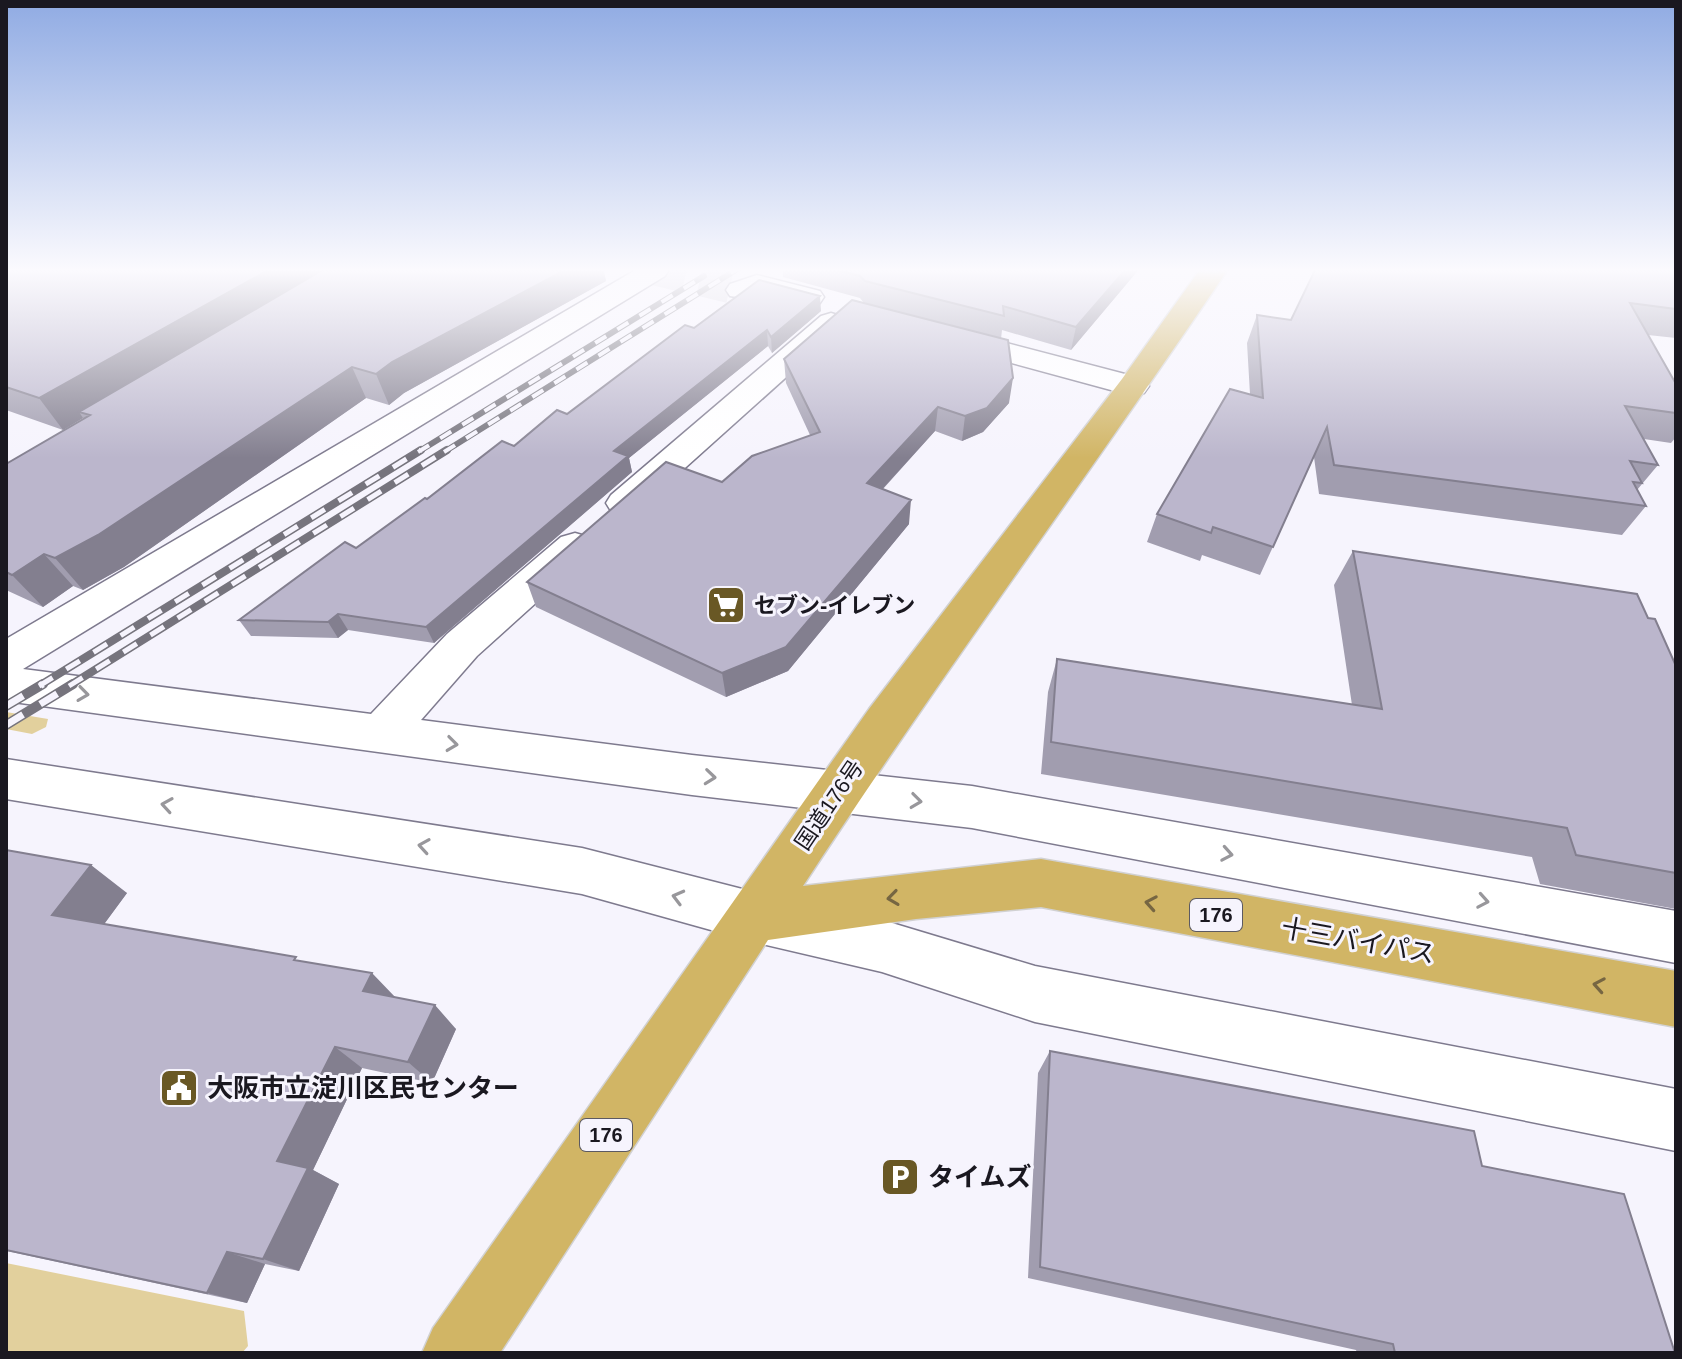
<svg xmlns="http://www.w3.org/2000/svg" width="1682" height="1359" viewBox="0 0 1682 1359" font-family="Helvetica,'Noto Sans JP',sans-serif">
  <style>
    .green { fill: #e2d09d }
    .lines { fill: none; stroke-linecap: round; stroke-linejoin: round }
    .minor-tunnel { stroke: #d5d3dc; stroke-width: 31; stroke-dasharray: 31 15; stroke-linecap: butt }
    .minor-casing { stroke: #7e7a8e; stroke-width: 3 }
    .highway-casing { stroke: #d1d1d2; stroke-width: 3 }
    .minor { fill: #fff; fill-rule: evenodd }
    .highway { fill: #d1b565; fill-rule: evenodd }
    .rail-far2-casing { stroke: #76747d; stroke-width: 6 }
    .rail-far1-casing { stroke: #76747d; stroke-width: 8 }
    .rail-casing { stroke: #76747d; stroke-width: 10 }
    .rail-far2 { stroke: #f6f4fd; stroke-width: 4; stroke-dasharray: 13; stroke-linecap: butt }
    .rail-far1 { stroke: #f6f4fd; stroke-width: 5; stroke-dasharray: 16; stroke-linecap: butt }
    .rail { stroke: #f6f4fd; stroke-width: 7; stroke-dasharray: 20; stroke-linecap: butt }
    .wall { fill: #a19daf }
    .shaded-wall { fill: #837f8f }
    .building { fill: #bbb6cc; stroke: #837f8f; stroke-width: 2 }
    .oneway { stroke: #98979b }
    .oneway2 { stroke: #766642 }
    .labels { text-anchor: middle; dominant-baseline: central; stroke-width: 6; stroke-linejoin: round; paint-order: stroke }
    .shield { fill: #f6f4fd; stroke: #5c5a62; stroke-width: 2 }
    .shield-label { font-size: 20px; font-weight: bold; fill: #1a1820 }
    .poi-label { font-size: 22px; font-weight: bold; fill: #1a1820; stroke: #f6f4fd; text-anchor: start }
    .street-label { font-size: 22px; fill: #1a1820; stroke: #f6f4fd }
    .near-street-label { font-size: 26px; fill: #1a1820; stroke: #f6f4fd }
    .near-poi-label { font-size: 26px; font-weight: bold; fill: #1a1820; stroke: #f6f4fd; text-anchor: start }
  </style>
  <rect width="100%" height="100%" fill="#f6f4fd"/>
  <path class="green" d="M6 712 48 719 46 727 32 734 6 729Z
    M6 1263 244 1311 248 1346 242 1353H6Z"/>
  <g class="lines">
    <path class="minor-tunnel" d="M655 270 740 290"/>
    <defs>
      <path id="minor" d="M639 268 669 270 665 276 23 669 371 714 447 634 561 537 575 533 589 537 594 546 589 555 477 656 421 720 692 755 972 786 1676 911V963L972 828 692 795 6 701V639Z
        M757 275 820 291 824 297 820 303C800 308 782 294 762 293 751 292 743 299 730 296L726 290 730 284Z
        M831 313 841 316 846 322 841 328 637 511 624 515 611 511 606 503 611 495 821 316Z
        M953 329 1144 379 1149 386 1144 393 1133 396 942 344 938 338 942 332Z
        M6 759 582 848 754 892 882 920 1035 966 1676 1089V1151L1035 1022 882 972 754 942 582 894 6 799Z"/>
      <path id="highway" d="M1201 268H1229C1089 475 940 676 803 886L1041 859 1676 971V1027L1041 907 916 919 768 940 500 1353H422L433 1328 869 709 1122 379Z"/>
    </defs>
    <use href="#minor" class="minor-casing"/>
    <use href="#highway" class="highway-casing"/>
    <use href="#minor" class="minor"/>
    <use href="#highway" class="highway"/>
    <defs>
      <path id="rail-far2" d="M418 452 704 276
        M444 452 739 268"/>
      <path id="rail-far1" d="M39 686 421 450
        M69 686 447 450"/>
      <path id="rail" d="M6 706 43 684
        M6 725 73 684"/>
    </defs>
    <use href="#rail-far2" class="rail-far2-casing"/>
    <use href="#rail-far1" class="rail-far1-casing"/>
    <use href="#rail" class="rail-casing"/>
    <use href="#rail-far2" class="rail-far2"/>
    <use href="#rail-far1" class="rail-far1"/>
    <use href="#rail" class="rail"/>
  </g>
  <path class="wall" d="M6 268H603L606 281 404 393 389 405 366 398 124 567 83 590 73 586 43 607 6 590V464L84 419 83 418 63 430 6 410Z
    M783 268H1140L1071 350 1002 330 1001 339 1009 403 983 432 962 441 935 431 883 489 909 524 788 671 726 697 536 607 527 582 722 482 810 435 786 383 784 359 864 303 860 298 783 277Z
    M1676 268V338L1648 335 1676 384V437L1671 443 1644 439 1658 465 1637 490 1646 506 1622 535 1319 494 1314 457 1260 575 1202 555 1200 561 1147 542 1157 514 1250 394 1247 343 1257 315 1291 320Z
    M821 311 772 353 768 346 629 458 632 472 434 643 348 630 338 638 251 636 239 620 356 548 427 499 567 414 694 328Z
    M1353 551 1648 618 1676 666V909L1540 884 1532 857 1041 774 1048 692 1057 659 1352 705 1334 585Z
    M6 850 127 893 104 924 301 961 396 998 456 1029 432 1083 362 1068 313 1170 339 1184 299 1271 265 1264 247 1303 7 1251 6 1253Z
    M1050 1051 1482 1166 1675 1353H1357L1356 1350 1028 1278 1038 1073Z"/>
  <path class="shaded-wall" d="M272 268H337L79 412 83 418 63 430 39 398Z
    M569 268H603L606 281 404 393 389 405 376 374 392 362Z
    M1127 268H1140L1071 350 1076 327Z
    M820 296 821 311 772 353 771 337Z
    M767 330 768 346 629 458 632 472 434 643 426 627 614 451Z
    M352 367 366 398 124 567 83 590 55 558Z
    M1013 378 1009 403 983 432 962 441 965 416Z
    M938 407 935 431 866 507 867 483Z
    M911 500 909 524 788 671 726 697 722 673Z
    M44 554 73 586 43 607 12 575Z
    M338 614 348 630 338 638 328 622Z
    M91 865 127 893 91 942 52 915Z
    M372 973 396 998 363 991Z
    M435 1005 456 1029 432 1083 408 1062Z
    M335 1047 362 1068 313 1170 339 1184 299 1271 263 1259 277 1161Z
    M227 1252 265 1264 247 1303 207 1293Z"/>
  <path class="building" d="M6 268H272L39 398 6 387Z
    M326 268H569L392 362 376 374 352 367 98 535 55 558 44 554 12 575 6 572V464L90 415 79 412Z
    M829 268H1127L1076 327 1003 306 1004 316 865 281 860 276Z
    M1316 268H1676V309L1630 303 1676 384V413L1625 406 1658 465 1630 461 1642 483 1633 482 1646 506 1334 465 1327 427 1273 547 1213 527 1211 533 1157 514 1230 389 1263 398 1257 315 1291 320Z
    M759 280 820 296 771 337 767 330 614 451 628 456 426 627 338 614 328 622 239 620 345 542 356 548 425 498 427 499 502 441 514 446 557 410 567 414 685 325 694 328Z
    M852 300 1008 340 1013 378 987 408 965 416 938 407 867 483 911 500 786 647 722 673 527 582 666 462 722 482 752 456 820 432 784 359Z
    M1353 551 1637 594 1648 618 1655 619 1676 666V873L1576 855 1567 828 1051 742 1057 659 1382 709Z
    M6 850 91 865 52 915 296 957 294 960 372 973 363 991 435 1005 408 1062 335 1047 277 1161 308 1168 263 1259 227 1252 207 1293 6 1250Z
    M1050 1051 1474 1131 1482 1166 1624 1194 1675 1353H1395L1393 1344 1040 1267Z"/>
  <defs><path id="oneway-chevron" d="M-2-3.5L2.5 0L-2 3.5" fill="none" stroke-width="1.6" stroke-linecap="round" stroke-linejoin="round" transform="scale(2)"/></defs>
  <g class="oneway">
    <use href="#oneway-chevron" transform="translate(83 694) rotate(8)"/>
    <use href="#oneway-chevron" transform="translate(452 744) rotate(7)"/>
    <use href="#oneway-chevron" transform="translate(710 777) rotate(6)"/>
    <use href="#oneway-chevron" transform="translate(916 801) rotate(7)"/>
    <use href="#oneway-chevron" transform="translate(167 805) rotate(-171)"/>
    <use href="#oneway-chevron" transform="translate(424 846) rotate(-171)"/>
    <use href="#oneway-chevron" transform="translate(1227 854) rotate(10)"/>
    <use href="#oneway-chevron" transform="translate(678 897) rotate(-165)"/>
    <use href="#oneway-chevron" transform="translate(1483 901) rotate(10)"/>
  </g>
  <g class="oneway2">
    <use href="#oneway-chevron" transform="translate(893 898) rotate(172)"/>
    <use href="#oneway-chevron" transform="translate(1151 903) rotate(-170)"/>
    <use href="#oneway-chevron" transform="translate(1599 985) rotate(-170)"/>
  </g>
  <linearGradient id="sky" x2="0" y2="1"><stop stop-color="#90abe3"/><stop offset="0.59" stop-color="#fbfafe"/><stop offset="1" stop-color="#fbfafe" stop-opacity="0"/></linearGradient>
  <rect width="1682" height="458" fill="url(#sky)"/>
  <defs>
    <symbol id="supermarket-square" viewBox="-11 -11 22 22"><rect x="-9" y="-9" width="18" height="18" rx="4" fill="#695825" stroke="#f6f4fd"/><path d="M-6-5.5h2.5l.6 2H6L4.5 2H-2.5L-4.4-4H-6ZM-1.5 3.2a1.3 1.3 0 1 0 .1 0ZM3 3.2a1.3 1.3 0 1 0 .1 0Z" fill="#fff"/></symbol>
    <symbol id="civic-square" viewBox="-11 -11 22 22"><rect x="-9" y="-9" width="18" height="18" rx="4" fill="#695825" stroke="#f6f4fd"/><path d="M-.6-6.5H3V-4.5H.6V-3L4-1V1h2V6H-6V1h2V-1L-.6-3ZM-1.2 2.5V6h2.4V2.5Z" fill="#fff"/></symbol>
    <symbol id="parking-square" viewBox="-11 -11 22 22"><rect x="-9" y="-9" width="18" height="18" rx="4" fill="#695825" stroke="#f6f4fd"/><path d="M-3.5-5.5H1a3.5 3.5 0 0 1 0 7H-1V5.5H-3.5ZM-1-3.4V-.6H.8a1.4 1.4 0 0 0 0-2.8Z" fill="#fff"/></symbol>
  </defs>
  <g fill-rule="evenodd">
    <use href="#supermarket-square" x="704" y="583" width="44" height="44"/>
    <use href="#civic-square" x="157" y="1066" width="44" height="44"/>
    <use href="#parking-square" x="878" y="1155" width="44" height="44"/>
  </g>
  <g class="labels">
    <g class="shield">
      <rect x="1190" y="899" width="52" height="32" rx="6"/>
      <rect x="580" y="1119" width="52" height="32" rx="6"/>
    </g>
    <g class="shield-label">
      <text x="1216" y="915">176</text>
      <text x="606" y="1135">176</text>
    </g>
    <g class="poi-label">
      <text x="754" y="605">セブン-イレブン</text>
    </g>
    <g class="street-label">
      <text transform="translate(829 805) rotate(-56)">国道176号</text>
    </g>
    <g class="near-street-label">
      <text transform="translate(1358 941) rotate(10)">十三バイパス</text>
    </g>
    <g class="near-poi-label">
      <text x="207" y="1088">大阪市立淀川区民センター</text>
      <text x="928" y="1177">タイムズ</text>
    </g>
  </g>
  <rect width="1682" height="1359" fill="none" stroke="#1a1820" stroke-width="16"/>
</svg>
